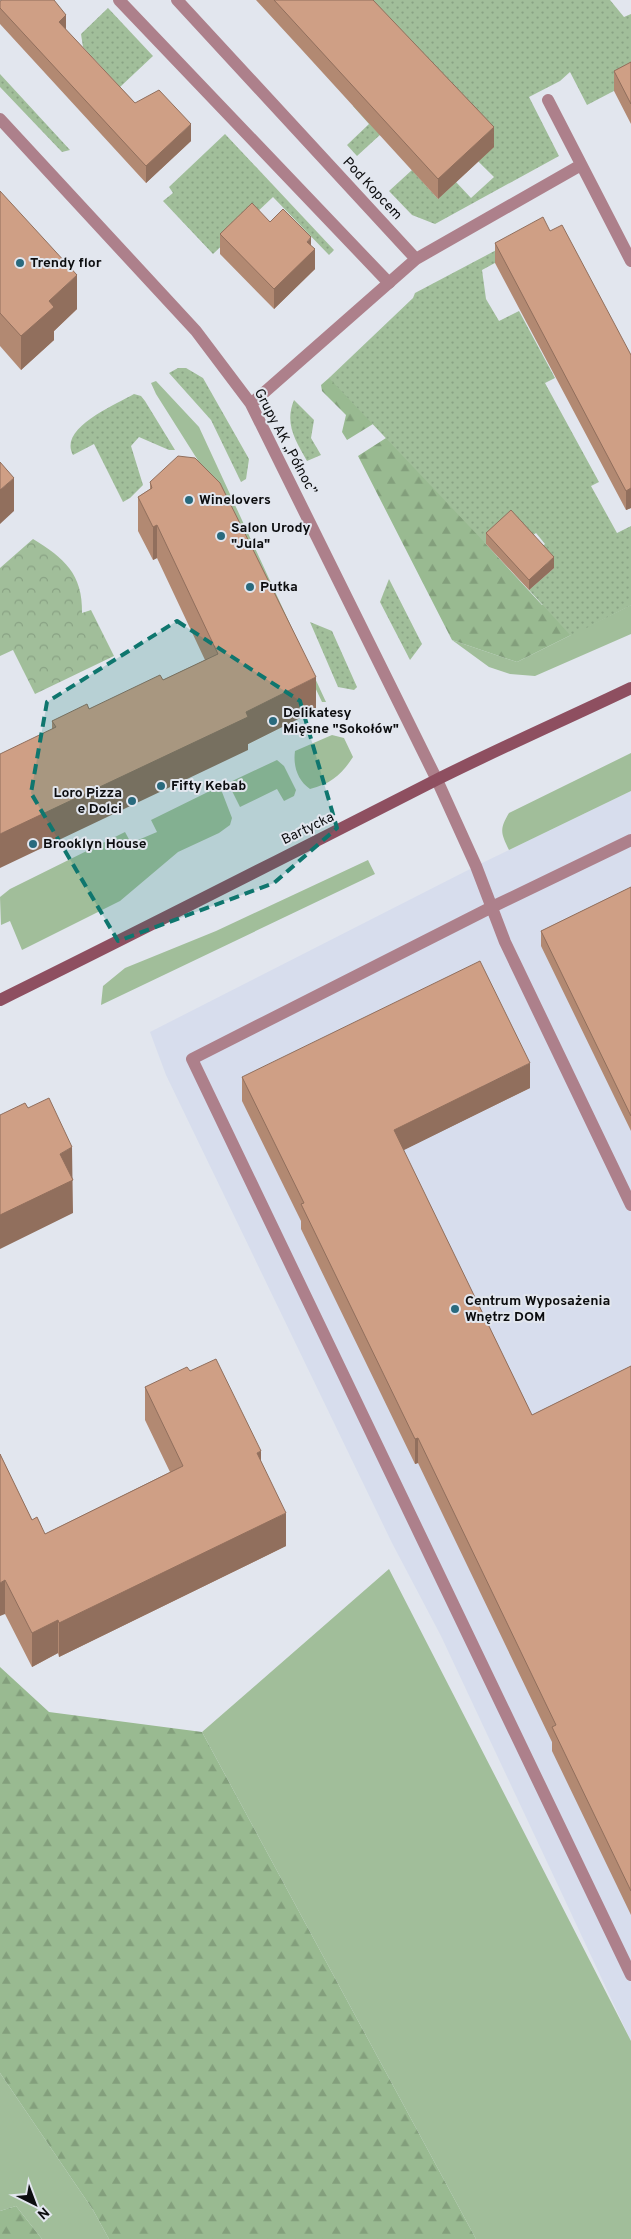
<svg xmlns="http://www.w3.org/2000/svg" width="631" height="2239" viewBox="0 0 631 2239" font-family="Overpass,sans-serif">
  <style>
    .built { fill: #d7dded }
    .grass { fill: #a1be9a }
    .forest { fill: url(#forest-firs) }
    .park { fill: url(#park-crowns) }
    .garden { fill: url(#garden-dots) }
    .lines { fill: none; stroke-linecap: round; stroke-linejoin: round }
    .lane { stroke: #ad808b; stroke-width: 12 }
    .street { stroke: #ad808b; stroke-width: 12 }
    .secondary { stroke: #8e4f60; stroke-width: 12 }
    .wall { fill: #b28972 }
    .shaded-wall { fill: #916f5d }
    .building { fill: #cf9f85; stroke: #916f5d }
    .marked { fill: #0f766e; fill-opacity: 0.2; stroke: #0f766e; stroke-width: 4; stroke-dasharray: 10 6; stroke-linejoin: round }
    .poi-dot { fill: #296a7e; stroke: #e2e6ee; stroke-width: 2 }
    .labels { text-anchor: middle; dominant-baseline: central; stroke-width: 4; stroke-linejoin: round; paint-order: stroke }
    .street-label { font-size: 14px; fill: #0c0d0f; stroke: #e2e6ee }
    .poi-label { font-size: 14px; font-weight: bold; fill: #0c0d0f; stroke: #e2e6ee; text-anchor: start }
  </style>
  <defs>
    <pattern id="forest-firs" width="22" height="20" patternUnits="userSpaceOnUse" patternTransform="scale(1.25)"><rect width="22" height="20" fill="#99ba91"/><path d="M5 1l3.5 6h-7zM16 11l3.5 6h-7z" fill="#839f7c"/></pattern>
    <pattern id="park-crowns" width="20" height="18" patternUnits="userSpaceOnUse" patternTransform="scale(1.25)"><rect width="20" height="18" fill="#a1be9a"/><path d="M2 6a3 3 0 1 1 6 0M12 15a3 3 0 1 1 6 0" fill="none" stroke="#89a284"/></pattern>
    <pattern id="garden-dots" width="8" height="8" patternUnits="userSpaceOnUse" patternTransform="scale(1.25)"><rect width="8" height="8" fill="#a1be9a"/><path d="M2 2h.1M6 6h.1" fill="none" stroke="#89a284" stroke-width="1.8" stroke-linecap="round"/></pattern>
  </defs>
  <rect width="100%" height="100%" fill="#e2e6ee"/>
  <path class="built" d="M631 791V2041L441 1636 392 1543 166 1075 150 1032 476 866Z"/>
  <path class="grass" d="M156 381 199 427 326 702H322L235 519 156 394 151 383Z
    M631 605V634L535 676 510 674 489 667 452 640 517 662Z
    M332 735 344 738 353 757C342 774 331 784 310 789 297 780 293 765 295 751Z
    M631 753V791L509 850C501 833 499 830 509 813Z
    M277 760 284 766 296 790 294 796 284 801 277 789 240 807 228 783Z
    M216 788 222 792 232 818 230 825 219 833 178 852 120 901 22 950 10 921 1 925 0 897 10 889 125 832 131 843 157 832 151 820Z
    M368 860 375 874 101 1005 103 986 125 968 216 931Z
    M389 1569 631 2041V2239H476L202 1732Z
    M0 2073 93 2210 109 2239H42L16 2206 0 2211Z"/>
  <path class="forest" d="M352 366 373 424 347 440 342 432 346 415 322 391 321 385 329 378Z
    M405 435 486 544 542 605H631L517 662 452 640 358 456 386 438Z
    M0 1667 49 1712 202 1732 476 2239H109L93 2210 0 2073Z
    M16 2206 42 2239H0V2211Z"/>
  <path class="park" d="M33 539C64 558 83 574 82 613L91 610 114 656 35 694 13 650 0 656V568Z"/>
  <path class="garden" d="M357 0H610L624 17 631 14V82L587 105 570 72 560 81 529 97 559 156 435 224 412 215 389 191 412 170 438 199 456 182 471 198 494 177 417 101 357 156 347 145 369 124 353 106 378 83Z
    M108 8 153 56 120 87 83 47 81 34Z
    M0 74 70 150 62 152 0 87Z
    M225 134 334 250 329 255 273 197 213 254 163 201 173 193 169 187Z
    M538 228 543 237 482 270 486 299 499 321 519 311 555 378 545 383 599 482 591 486 617 533 631 526V605L571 636 529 590 554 568 538 550 545 544 536 533 528 539 511 521 486 544 329 378 413 298 415 293Z
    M178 368H186L203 378 249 459 246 479 241 482 211 420 169 373Z
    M134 394 141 396 145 401 175 450H169L139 437 131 446 143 485 130 498 123 502 94 444 73 455C58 428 115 405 134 394Z
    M294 400 314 420 311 438 321 455 307 461C296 441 284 424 294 400Z
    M389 579 422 644 410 660 380 602Z
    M310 622 332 631 357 687 354 690 338 687Z"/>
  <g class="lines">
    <path class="lane" d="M119 0 389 283
      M437 780 476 866 505 942 631 1205
      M631 840 492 907 192 1059 631 1975"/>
    <path class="street" d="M177 0 416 259 581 165
      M548 100 631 261
      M0 119 196 331 251 404 437 780
      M251 404 416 259"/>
    <path class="secondary" d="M0 1000C146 928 291 854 436 780 500 748 566 719 631 688"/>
  </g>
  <path class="wall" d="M256 0H373L494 147 438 199 302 50Z
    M0 1 66 30 135 103 191 141 146 183 0 24Z
    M631 62V124L614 91V71Z
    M0 191 77 309 54 331V340L21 370 0 346Z
    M270 222 311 246 315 269 274 309 220 254V234Z
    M550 231 631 355V508L626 510 495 263V243Z
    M150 482 316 710 248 744V750L52 729V721L89 709 163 680 205 660 157 558 153 560 138 531V497L150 489Z
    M486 533 554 568 529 590 486 544Z
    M631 887V1131L541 946V931Z
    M242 1077 530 1088 403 1150 532 1415 631 1366V1915L552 1751V1742L418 1463 415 1464 301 1229V1221L242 1101Z
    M190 1371 261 1462 286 1546 59 1657 58 1653 32 1667 5 1614 0 1454 32 1520 45 1534 170 1472 145 1420V1387Z"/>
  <path class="shaded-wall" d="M66 15V32L59 22Z
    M191 124V141L146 183V166Z
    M494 127V147L438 199V179Z
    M311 237V253L315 249V269L274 309V289Z
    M77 275V309L54 331V340L21 370V336L49 301Z
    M14 478V511L0 524V490Z
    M631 488V508L626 510V491Z
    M157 525V558L153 560V527Z
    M554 557V568L529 590V580Z
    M316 677V710L248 744V750L0 868V834Z
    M530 1063V1088L394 1155V1130Z
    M72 1147 73 1213 0 1249V1215L60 1154Z
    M418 1438V1463L415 1464V1439Z
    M261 1451V1484L257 1453Z
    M286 1513V1546L59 1657V1623Z
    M5 1580V1614L0 1616V1583Z
    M58 1620V1653L32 1667V1633Z"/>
  <path class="building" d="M2 0H54L66 15 59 22 135 103 159 90 191 124 146 166 0 8V1Z
    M274 0H373L494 127 438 179Z
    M631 62V104L614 71Z
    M0 191 77 275 49 301 54 307 21 336 0 313Z
    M252 203 270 222 283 209 311 237 307 242 315 249 274 289 220 234Z
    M543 217 550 231 562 225 631 355V488L626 491 495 243Z
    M178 456 195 458 220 483 316 677 246 712 248 717 0 834V754L56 727 52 721 87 704 89 709 160 675 163 680 218 654 157 525 153 527 138 497 152 488 150 482Z
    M0 462 14 478 0 490Z
    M511 510 554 557 529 580 486 533Z
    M631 887V1116L541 931Z
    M480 961 530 1063 394 1130 532 1415 631 1366V1891L552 1727 556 1725 418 1438 415 1439 301 1204 304 1203 242 1077Z
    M49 1098 72 1147 60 1154 73 1180 0 1215V1115L25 1103 28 1108Z
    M216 1359 261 1451 257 1453 286 1513 59 1623 58 1620 32 1633 5 1580 0 1583V1454L32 1520 37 1517 45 1534 183 1466 145 1387 187 1367 190 1371Z"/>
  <path class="marked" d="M177 621 300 701 337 828 274 883 118 941 31 793 47 702Z"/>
  <g class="poi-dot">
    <circle cx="20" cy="263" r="5"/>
    <circle cx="189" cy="500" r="5"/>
    <circle cx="221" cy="536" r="5"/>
    <circle cx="250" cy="587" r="5"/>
    <circle cx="273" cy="721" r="5"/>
    <circle cx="161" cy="786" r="5"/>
    <circle cx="132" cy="801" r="5"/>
    <circle cx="33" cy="844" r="5"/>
    <circle cx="455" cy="1309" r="5"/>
  </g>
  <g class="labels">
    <g class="street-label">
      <text transform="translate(372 189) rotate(47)">Pod Kopcem</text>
      <text transform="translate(285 442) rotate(62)">Grupy AK „Północ”</text>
      <text transform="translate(308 829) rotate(-26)">Bartycka</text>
    </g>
    <g class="poi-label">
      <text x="30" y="263">Trendy flor</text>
      <text x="199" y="500">Winelovers</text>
      <text x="231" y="528">Salon Urody<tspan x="231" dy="16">"Jula"</tspan></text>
      <text x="260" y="587">Putka</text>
      <text x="283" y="713">Delikatesy<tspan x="283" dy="16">Mięsne "Sokołów"</tspan></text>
      <text x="171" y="786">Fifty Kebab</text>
      <text x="122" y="793" text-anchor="end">Loro Pizza<tspan x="122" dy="16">e Dolci</tspan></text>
      <text x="43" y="844">Brooklyn House</text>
      <text x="465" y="1301">Centrum Wyposażenia<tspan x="465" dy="16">Wnętrz DOM</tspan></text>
    </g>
  </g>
  <g transform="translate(35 2204) rotate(138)" stroke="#e2e6ee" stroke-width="4" paint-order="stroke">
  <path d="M0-4L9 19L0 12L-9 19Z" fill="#0c0d0f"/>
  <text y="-8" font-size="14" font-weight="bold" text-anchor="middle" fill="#0c0d0f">N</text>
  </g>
</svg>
